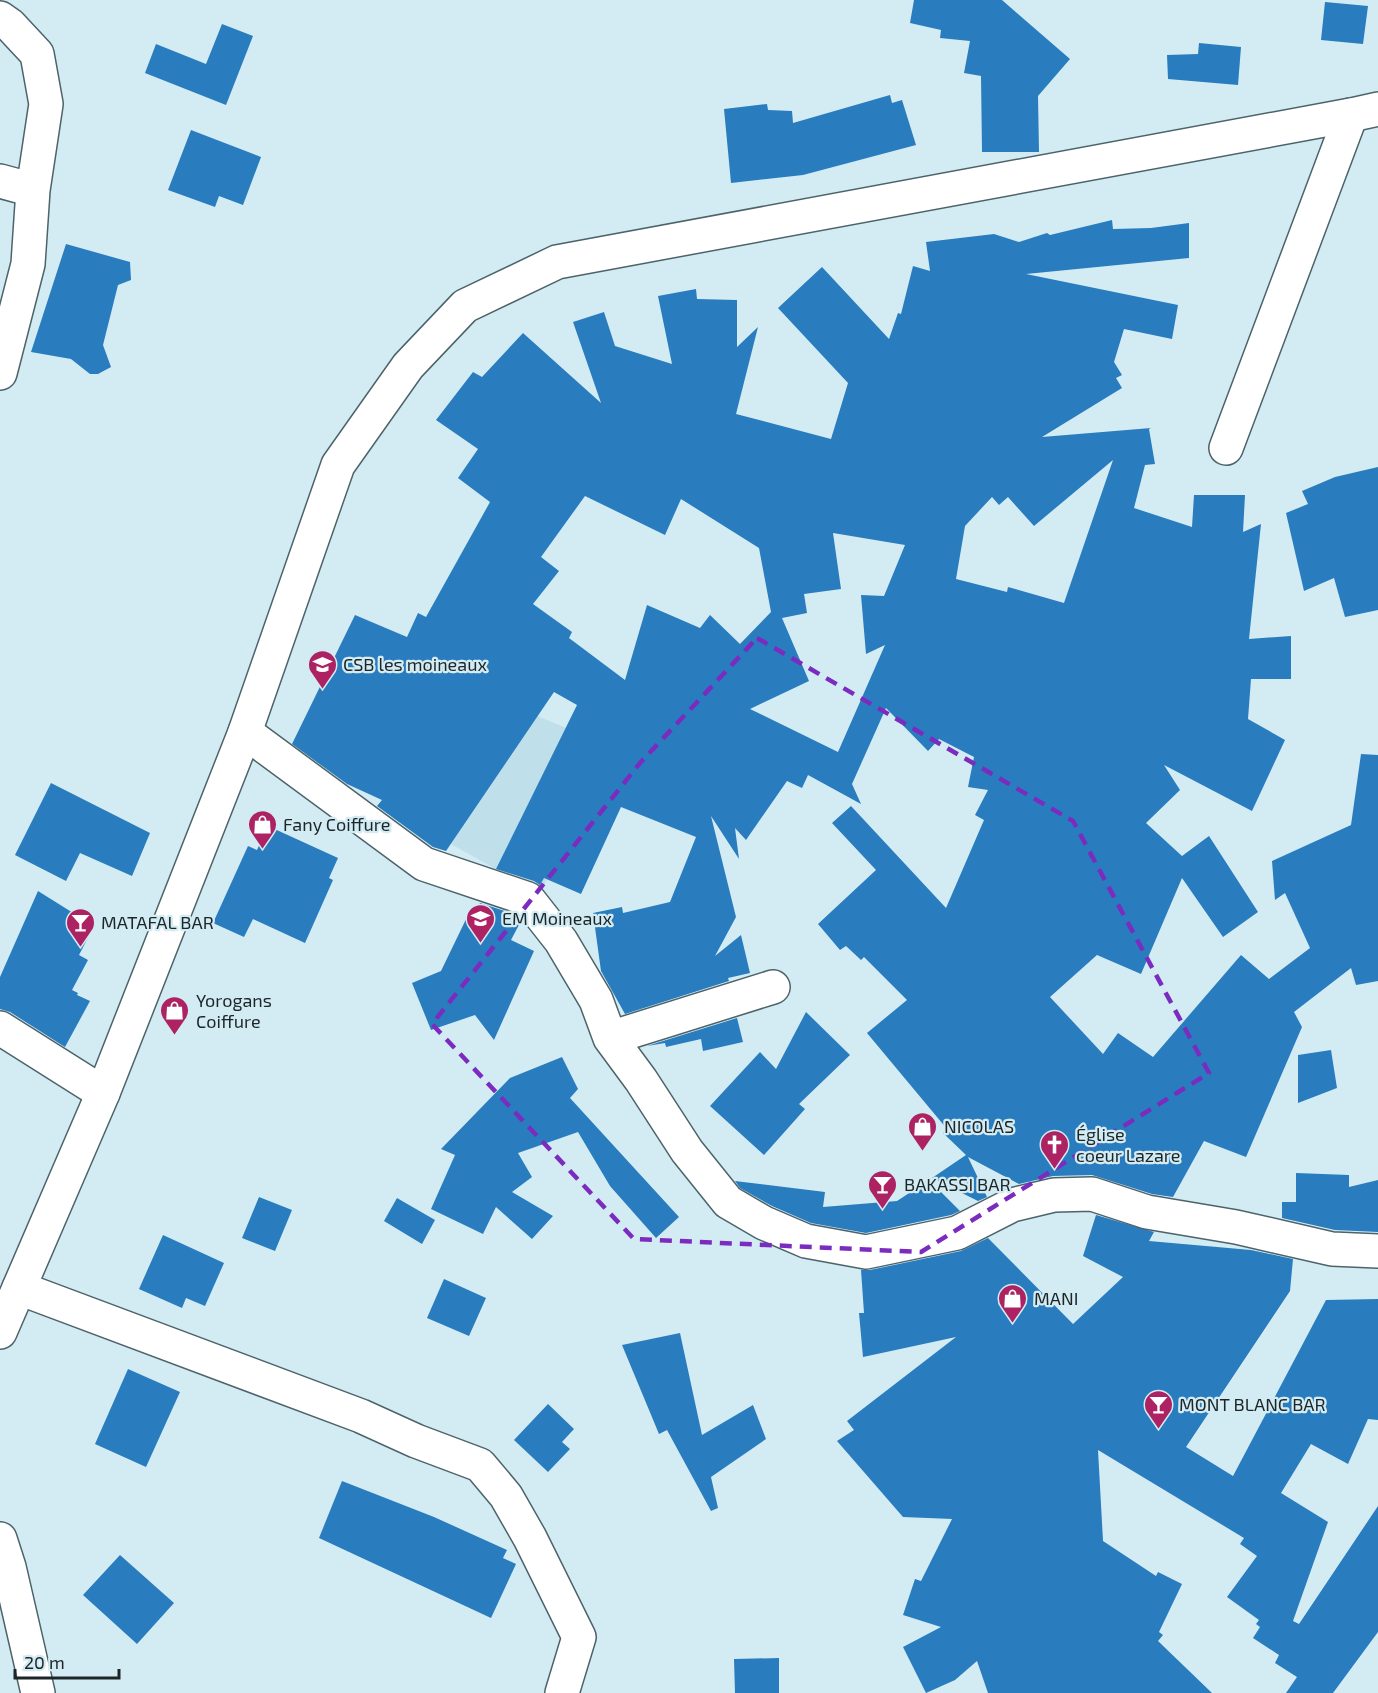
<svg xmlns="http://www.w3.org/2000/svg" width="1378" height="1693" viewBox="0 0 1378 1693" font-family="'Exo 2',sans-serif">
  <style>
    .built { fill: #bfe0eb }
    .building { fill: #297cbe; fill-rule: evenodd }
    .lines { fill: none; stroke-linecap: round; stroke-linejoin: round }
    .minor-casing { stroke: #4d636a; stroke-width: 36 }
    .primary-casing { stroke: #4d636a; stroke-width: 36 }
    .minor { stroke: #fff; stroke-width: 33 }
    .primary { stroke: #fff; stroke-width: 33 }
    .marked { fill: none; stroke: #7b2cbf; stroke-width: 4.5; stroke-dasharray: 12 8; stroke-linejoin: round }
    .labels { text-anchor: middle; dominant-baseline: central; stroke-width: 4.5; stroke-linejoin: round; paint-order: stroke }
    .poi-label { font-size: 18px; fill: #1c2528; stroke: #d3ecf4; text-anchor: start }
  </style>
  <rect width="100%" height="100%" fill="#d3ecf4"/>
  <path class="built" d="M476 691 625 752 539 893 440 838 293 743Z"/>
  <path class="building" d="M914 0H1002L1070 59 1038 96 1039 152H982L981 76 964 73 970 41 940 38 941 30 910 23Z
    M1325 2 1368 6 1363 44 1321 40Z
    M222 24 253 36 226 105 145 73 156 44 206 64Z
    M1199 43 1241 47 1238 85 1168 79 1167 55 1198 54Z
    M890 95 892 103 902 100 916 145 803 175 731 183 724 109 767 104 768 110 792 111 793 123Z
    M191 130 261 157 243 205 219 196 215 207 168 190Z
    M1112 220 1113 229 1151 228 1189 223V258L1026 274 1178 305 1172 339 1124 329 1114 362 1122 375 1116 378 1122 388 1042 437 1151 428 1149 429 1155 464 1145 465 1134 508 1192 527 1194 495H1245L1243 532 1261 524 1249 639 1291 636V679H1251L1248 719 1285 740 1252 811 1164 765 1180 790 1146 823 1182 856 1209 836 1258 912 1223 937 1182 878 1141 974 1097 955 1050 997 1103 1054 1118 1033 1153 1057 1241 955 1269 979 1310 948 1285 893 1275 900 1272 861 1351 825 1361 754 1378 755V981L1356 985 1351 968 1294 1012 1302 1027 1246 1157 1204 1141 1173 1197 1152 1194 1092 1175 1053 1176 1019 1184 968 1157 987 1197 978 1201 932 1178 966 1155 943 1133 947 1129 867 1033 907 1000 864 957 861 960 846 946 840 950 818 924 876 870 832 823 851 806 946 908 984 820 975 815 988 790 968 787 974 757 939 739 928 751 886 708 852 784 861 804 808 775 802 788 787 781 746 840 735 828 739 859 711 816 736 917 715 956 741 935 750 973 728 978 729 981 625 1014 601 971 593 913 622 907 623 913 670 902 696 837 621 807 581 894 544 878 540 885 534 881 496 869 577 705 554 692 446 851 433 847 377 806 382 800 347 784 292 744 355 615 407 637 418 613 426 617 490 502 458 478 478 449 436 420 473 372 482 377 523 333 601 403 573 322 604 312 615 346 672 364 658 296 696 289 697 299 737 300V347L758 327 736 414 831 439 848 383 778 308 822 267 889 339 898 313 901 314 913 266 930 271 926 242 994 234 1019 242 1047 233 1050 235ZM1113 460 1064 603 1008 587 1007 592 956 579 965 526 992 497 999 505 1008 497 1034 526ZM585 496 665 535 681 499 759 548 771 612 740 644 710 615 700 628 647 605 625 680 569 638 572 632 533 604 559 571 541 557ZM833 533 905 545 884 596 861 595 866 654 885 645 838 752 750 709 809 681 782 618 807 613 804 594 841 589Z
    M66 244 130 262 131 280 118 285 103 345 111 367 98 374H90L71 359 31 352Z
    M1378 467V610L1345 617 1334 578 1304 591 1286 513 1308 504 1302 491 1335 477Z
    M51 783 150 833 132 876 80 853 66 881 15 855Z
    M268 826 338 858 329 878 333 880 305 943 253 919 244 937 213 923 248 846 257 850Z
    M38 891 94 926 79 955 88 960 72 990 78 993 77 995 90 1001 65 1047 10 1012 0 1009V977Z
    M480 903 517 915 521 921 511 940 534 951 494 1040 475 1015 431 1030 412 983 441 971 469 913 474 915Z
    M806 1012 850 1055 799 1104 805 1109 764 1155 710 1106 760 1052 776 1069Z
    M737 1018 743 1042 703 1051 701 1039 666 1047 665 1043 647 1046Z
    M1331 1050 1337 1088 1298 1103V1055Z
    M562 1057 578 1089 570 1098 679 1217 656 1238 610 1186 578 1132 518 1153 532 1177 512 1192 553 1216 532 1239 496 1207 483 1234 431 1209 455 1155 441 1149 510 1078Z
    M1296 1173 1349 1175V1187L1378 1180V1232L1335 1230 1282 1218V1202H1296Z
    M929 1180 960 1211 951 1215 866 1233 811 1223 772 1206 740 1188 735 1181 825 1192 823 1207 897 1201Z
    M259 1197 292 1210 275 1251 242 1238Z
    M397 1198 435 1220 422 1244 384 1221Z
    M1096 1215 1154 1232 1149 1241 1251 1250 1293 1259 1290 1291 1186 1447 1233 1476 1326 1300 1378 1299V1420L1368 1419 1348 1464 1311 1444 1281 1493 1328 1522 1293 1621 1299 1624 1378 1506V1632L1333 1693H1286L1297 1677 1275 1663 1279 1655 1253 1638 1260 1627 1256 1624 1259 1620 1227 1597 1257 1556 1240 1544 1244 1538 1098 1450 1103 1541 1156 1576 1158 1572 1182 1584 1159 1632 1163 1635 1158 1641 1212 1693H988L977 1661 955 1680 926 1693 903 1647 941 1627 903 1615 915 1579 921 1581 952 1519 903 1517 837 1441 854 1430 847 1421 956 1337 863 1357 859 1313H864L861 1270H870L961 1251 988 1238 1073 1324 1123 1277 1083 1256Z
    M163 1235 224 1263 205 1306 186 1298 182 1308 139 1289Z
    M444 1279 486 1298 469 1336 427 1318Z
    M680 1333 702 1435 753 1405 766 1439 711 1477 718 1508 711 1511 667 1430 659 1434 622 1345Z
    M128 1369 180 1392 146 1467 95 1444Z
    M548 1404 574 1429 562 1442 570 1449 548 1472 514 1440Z
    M342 1481 434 1517 507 1550 503 1558 516 1564 491 1618 319 1538Z
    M120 1555 174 1603 137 1644 83 1595Z
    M779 1658V1693H735L734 1659Z"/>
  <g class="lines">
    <defs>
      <path id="minor" d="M0 18 10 25 37 54 46 104 33 190 28 264 0 373
        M0 181 33 190
        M1226 448 1351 115
        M245 732 424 864 528 899 561 941 596 1000 610 1038 641 1080 687 1151 728 1202 764 1223 806 1241 866 1252 957 1233 1012 1205 1054 1195 1092 1194 1147 1212 1236 1227 1332 1249 1378 1251
        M0 1028 103 1093
        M610 1038 773 987
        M19 1288 361 1416 416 1441 480 1465 506 1496 530 1538 579 1637 562 1693
        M0 1539 9 1567 38 1693"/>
      <path id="primary" d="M0 1332 103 1093 245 732 338 465 408 366 465 306 557 262 1351 115 1378 109"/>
    </defs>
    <use href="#minor" class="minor-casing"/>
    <use href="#primary" class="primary-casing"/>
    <use href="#minor" class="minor"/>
    <use href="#primary" class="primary"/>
  </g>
  <path class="marked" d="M757 638 1073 821 1209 1073 921 1252 634 1239 432 1024 640 763Z"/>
  <defs>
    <symbol id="school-pin" viewBox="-11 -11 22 30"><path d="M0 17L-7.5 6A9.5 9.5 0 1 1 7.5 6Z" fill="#ac2263" stroke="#d3ecf4"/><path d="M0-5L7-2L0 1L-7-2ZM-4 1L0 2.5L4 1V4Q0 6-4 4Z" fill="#fff"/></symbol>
    <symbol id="shop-pin" viewBox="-11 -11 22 30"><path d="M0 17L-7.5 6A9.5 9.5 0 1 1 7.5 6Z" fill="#ac2263" stroke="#d3ecf4"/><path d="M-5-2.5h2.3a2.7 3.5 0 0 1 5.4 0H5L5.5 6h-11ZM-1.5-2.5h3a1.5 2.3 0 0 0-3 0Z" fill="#fff"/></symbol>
    <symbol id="bar-pin" viewBox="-11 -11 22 30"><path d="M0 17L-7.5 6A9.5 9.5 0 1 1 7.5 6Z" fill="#ac2263" stroke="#d3ecf4"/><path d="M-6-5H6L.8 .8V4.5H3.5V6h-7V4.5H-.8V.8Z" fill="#fff"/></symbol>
    <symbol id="church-pin" viewBox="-11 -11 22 30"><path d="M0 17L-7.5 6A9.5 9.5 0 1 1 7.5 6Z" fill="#ac2263" stroke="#d3ecf4"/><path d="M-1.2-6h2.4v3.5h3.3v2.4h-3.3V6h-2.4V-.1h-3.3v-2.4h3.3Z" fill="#fff"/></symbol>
  </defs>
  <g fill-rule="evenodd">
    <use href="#school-pin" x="306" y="648" width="33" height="45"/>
    <use href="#shop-pin" x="246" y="808" width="33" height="45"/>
    <use href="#school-pin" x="464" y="902" width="33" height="45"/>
    <use href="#bar-pin" x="64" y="906" width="33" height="45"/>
    <use href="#shop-pin" x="158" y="994" width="33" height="45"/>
    <use href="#shop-pin" x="906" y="1110" width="33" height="45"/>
    <use href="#church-pin" x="1038" y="1128" width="33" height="45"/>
    <use href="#bar-pin" x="866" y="1168" width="33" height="45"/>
    <use href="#shop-pin" x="996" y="1282" width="33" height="45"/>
    <use href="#bar-pin" x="1142" y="1388" width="33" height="45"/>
  </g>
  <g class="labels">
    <g class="poi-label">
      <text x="343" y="664">CSB les moineaux</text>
      <text x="283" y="824">Fany Coiffure</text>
      <text x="502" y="918">EM Moineaux</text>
      <text x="101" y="922">MATAFAL BAR</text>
      <text x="196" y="1000">Yorogans<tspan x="196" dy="21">Coiffure</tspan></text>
      <text x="944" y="1126">NICOLAS</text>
      <text x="1076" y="1134">Église<tspan x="1076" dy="21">coeur Lazare</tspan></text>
      <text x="904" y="1184">BAKASSI BAR</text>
      <text x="1034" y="1298">MANI</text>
      <text x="1179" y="1404">MONT BLANC BAR</text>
    </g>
  </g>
  <path d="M15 1669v9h104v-9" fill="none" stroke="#1c2528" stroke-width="3"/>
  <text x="24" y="1669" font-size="18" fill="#1c2528" stroke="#d3ecf4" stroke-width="4.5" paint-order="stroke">20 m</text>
</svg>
